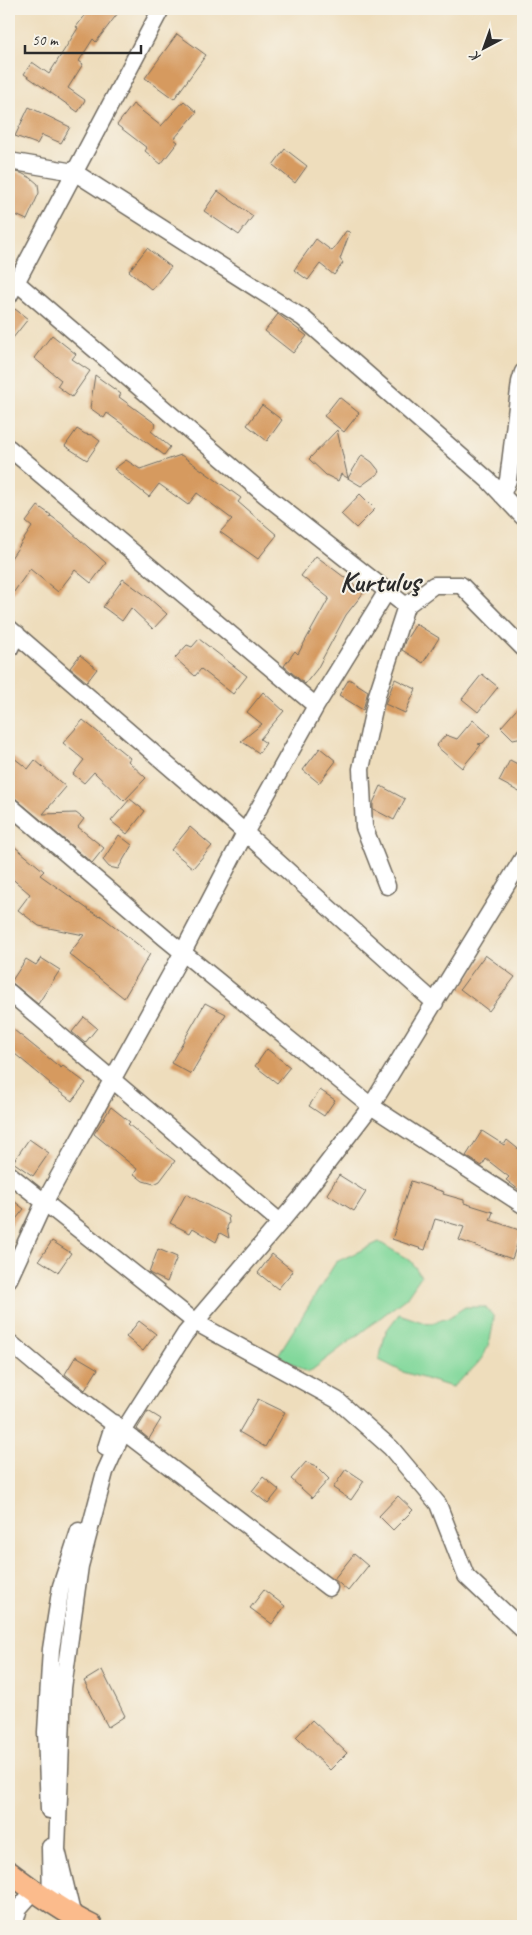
<svg xmlns="http://www.w3.org/2000/svg" width="532" height="1935" viewBox="0 0 532 1935" font-family="Caveat,sans-serif">
  <style>
    .green { fill: #82d89b; stroke: #568263 }
    .building { fill: #d69a5f }
    .lines { fill: none; stroke-linecap: round; stroke-linejoin: round }
    .minor-casing { stroke: #6f695e; stroke-width: 19 }
    .major-casing { stroke: #6f695e; stroke-width: 24 }
    .minor { stroke: #fff; stroke-width: 16 }
    .major { stroke: #fbbb8c; stroke-width: 21 }
    .labels { text-anchor: middle; dominant-baseline: central; stroke-width: 4; stroke-linejoin: round; paint-order: stroke }
    .district-label { font-size: 29px; font-weight: bold; fill: #2b2b2b; stroke: #f7f3e8 }
  </style>
  <rect width="100%" height="100%" fill="#f7f3e8"/>
  <filter id="ink" filterUnits="userSpaceOnUse"><feTurbulence type="fractalNoise" baseFrequency=".02" numOctaves="2"/><feDisplacementMap in="SourceGraphic" scale="10" xChannelSelector="R" yChannelSelector="G"/><feConvolveMatrix kernelMatrix="1 2 1 2 8 2 1 2 1" color-interpolation-filters="sRGB"/></filter>
  <filter id="wash" filterUnits="userSpaceOnUse"><feTurbulence type="fractalNoise" baseFrequency=".0096" numOctaves="4" result="noise"/><feDisplacementMap in="SourceGraphic" scale="20" xChannelSelector="R" yChannelSelector="G"/><feGaussianBlur stdDeviation="1.12" result="paint"/><feColorMatrix in="noise" values="0 0 0 0 0 0 0 0 0 0 0 0 0 0 0 0 0 1.4 0 .05"/><feComposite in="paint" operator="in"/></filter>
  <g filter="url(#wash)">
    <rect width="100%" height="100%" fill="#eeddbc"/>
    <path class="green" d="M379 1242 411 1261 421 1276 406 1298 308 1373 278 1355 336 1262Z
      M465 1307H485L494 1317C489 1357 481 1362 452 1387L403 1372 379 1360 386 1331 399 1314 428 1324 448 1318Z"/>
    <g id="blocks">
      <path class="building" d="M90 9H121L96 42 93 39 79 61 83 64 68 88 85 100 78 112 24 74 32 62 49 74 78 28 76 27Z
        M177 34 206 55 174 99 145 78Z
        M184 101 197 112 174 139 178 142 161 164 145 151 147 148 117 125 133 104 161 126Z
        M29 107 70 127 61 143 42 135 37 144 15 136Z
        M285 149 307 166 295 183 273 165Z
        M9 171 21 173 31 178 38 184 39 193 27 220 9 212Z
        M218 191 253 216 239 235 204 211Z
        M346 231 350 232 340 259 343 263 334 275 320 264 308 280 294 270 316 239 332 251Z
        M147 248 171 267 152 290 129 271Z
        M15 309 28 319 9 343V317Z
        M278 314 307 336 293 353 265 331Z
        M52 335 76 354 72 359 90 371 72 397 57 386 61 380 34 358Z
        M95 375 121 394 119 397 156 424 151 431 170 447 164 455 107 413 104 418 90 408Z
        M339 397 359 413 344 432 324 416Z
        M262 405 282 420 267 441 247 425Z
        M77 429 85 434 92 435 100 441 87 460 65 446Z
        M337 430 348 478 362 455 372 462 380 472 361 486 341 474 338 481 326 475 309 459Z
        M181 455 241 498 238 502 277 535 258 559 220 532 232 519 197 493 188 505 159 484 149 497 114 469 126 460 140 469Z
        M360 494 375 509 356 528 341 514Z
        M38 506 51 515 49 517 51 516 62 524 106 563 91 583 75 570 58 592 30 569 9 599V561L32 527 26 522Z
        M316 556 364 592 346 615 317 669 305 684 284 666 295 651 298 654 329 598 301 576Z
        M123 579 149 598 167 614 153 629 131 608 122 621 103 607Z
        M416 624 439 638 423 663 402 650 405 641Z
        M199 639 247 676 233 694 201 669 195 676 175 658 187 645 192 647Z
        M80 655 97 669 87 682 70 668Z
        M482 674 498 687 478 712 462 699Z
        M349 679 368 691 363 710 339 695Z
        M395 679 416 689 405 713 385 704Z
        M263 692 284 711 260 739 266 743 259 753 241 741 262 724 247 712Z
        M523 702V737L513 739 501 727Z
        M83 720 130 758 128 761 146 778 124 801 94 772 84 783 73 774 84 760 63 743Z
        M473 720 490 735 483 743 478 744 481 745 462 768 436 746 446 735 457 739Z
        M320 748 336 761 319 783 303 770Z
        M9 754 28 769 35 760 66 787 43 814 76 813 84 819 78 827 104 848 92 863 9 793Z
        M510 760 523 767V794L499 781Z
        M381 786 405 799 394 820 373 809V803Z
        M130 799 145 811 127 834 111 821Z
        M190 827 212 846 193 868 171 850Z
        M119 835 132 845 118 869 109 867 103 860Z
        M9 842 44 871 40 875 89 910 99 916 100 915 150 954 124 998 69 954 84 935 39 926 18 910 30 894 9 876Z
        M485 955 515 977 489 1011 460 989Z
        M41 958 60 970 38 1004 11 982 26 959 36 965Z
        M205 1003 226 1014 191 1074 171 1063Z
        M84 1017 97 1028 85 1043 72 1032Z
        M9 1026 61 1068 63 1066 86 1083 72 1101 49 1084 50 1083 9 1049Z
        M267 1049 290 1067 277 1083 255 1066Z
        M320 1090 335 1100 324 1116 309 1106Z
        M111 1107 130 1122 128 1124 151 1143 175 1161 160 1181 154 1184 143 1181 134 1174 137 1169 94 1134Z
        M482 1131 504 1145 507 1140 522 1152 518 1157 523 1161V1193L506 1180 509 1177 486 1159 482 1166 466 1156Z
        M29 1139 49 1153 33 1176 13 1162Z
        M339 1175 366 1192 354 1211 327 1194Z
        M411 1181 444 1192 443 1194 464 1200V1203L493 1212 490 1220 522 1231 512 1259 459 1240 464 1227 435 1219 425 1250 392 1239Z
        M186 1194 228 1216 229 1223 227 1227 229 1238 220 1233 216 1242 193 1228 190 1233 170 1223Z
        M9 1197 24 1209 9 1228Z
        M52 1241 71 1253 58 1272 39 1260Z
        M158 1249 177 1257 167 1282 149 1273Z
        M272 1254 293 1271 278 1289 258 1273Z
        M139 1321 156 1334 143 1351 126 1337Z
        M76 1356 98 1369 85 1390 65 1374Z
        M258 1399 285 1412 265 1447 239 1432Z
        M148 1411 161 1419 149 1439 137 1429Z
        M306 1462 316 1466 329 1479 312 1498 291 1479Z
        M346 1469 364 1481 351 1500 333 1488Z
        M263 1477 279 1490 268 1504 252 1491Z
        M398 1496 413 1510 393 1530 379 1516Z
        M354 1554 368 1566 348 1591 334 1579Z
        M264 1590 285 1606 272 1624 250 1608Z
        M102 1670 125 1716 108 1727 84 1681Z
        M312 1720 347 1753 330 1770 296 1737Z"/>
    </g>
  </g>
  <g filter="url(#ink)">
    <use href="#blocks" fill-opacity="0" stroke="#6f695e" stroke-width="1"/>
    <g class="lines">
      <defs>
        <path id="minor" d="M9 161 74 172 303 318 488 480 523 517
          M9 276 265 495 406 606 434 585H461L523 648
          M9 296 161 9
          M9 448 316 706
          M502 495 508 480 520 382 523 372
          M9 628 231 820 435 1003
          M9 650 17 634
          M9 805 165 938 371 1106 523 1205
          M387 886 364 827 361 769 377 695 406 606
          M9 992 280 1222
          M9 1174 195 1322 337 1400 391 1448 438 1504 466 1576 523 1630
          M9 1279 44 1203 183 952 245 833 316 706 387 591
          M9 1342 40 1368 329 1588
          M106 1448 114 1423
          M49 1810 46 1732 51 1649 61 1586 79 1531
          M50 1847 51 1902
          M73 1917 57 1850 63 1688 80 1566 105 1472 124 1430 185 1334 300 1199 371 1106 523 858
          M14 1926 19 1908 34 1891"/>
        <path id="major" d="M9 1872C35 1892 62 1911 92 1926"/>
      </defs>
      <use href="#minor" class="minor-casing"/>
      <use href="#major" class="major-casing"/>
      <use href="#minor" class="minor"/>
      <use href="#major" class="major"/>
    </g>
  </g>
  <g class="labels">
    <g class="district-label">
      <text x="380" y="581">Kurtuluş</text>
    </g>
  </g>
  <rect width="532" height="1935" fill="none" stroke="#f7f3e8" stroke-width="30"/>
  <g transform="translate(484 48) rotate(221)" stroke="#f7f3e8" stroke-width="4" paint-order="stroke">
  <path d="M0-4L9 19L0 12L-9 19Z" fill="#2b2b2b"/>
  <text y="-8" font-size="14" font-weight="bold" text-anchor="middle" fill="#2b2b2b">K</text>
  </g>
  <path d="M25 45v8h116v-8" fill="none" stroke="#2b2b2b" stroke-width="2.5"/>
  <text x="32" y="45" font-size="15" fill="#2b2b2b" stroke="#f7f3e8" stroke-width="4" paint-order="stroke">50 m</text>
</svg>
